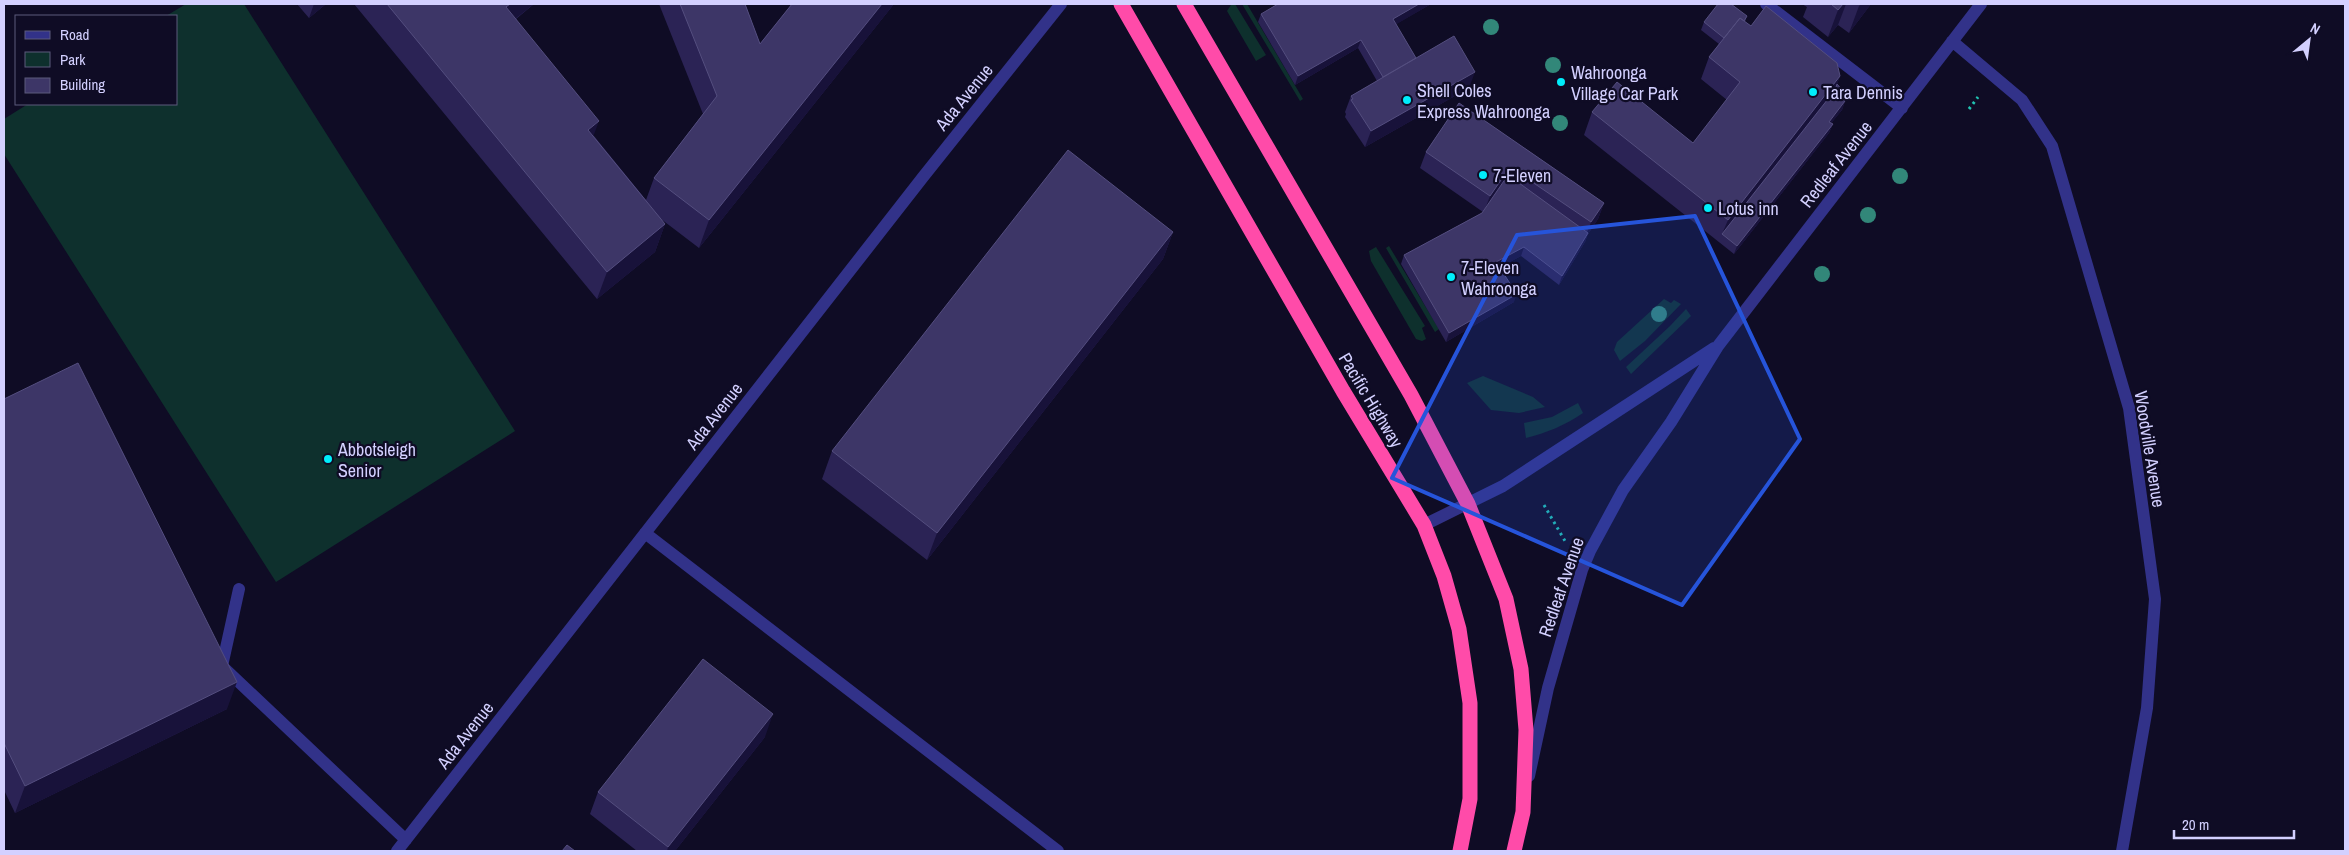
<svg xmlns="http://www.w3.org/2000/svg" width="2349" height="855" viewBox="0 0 2349 855" font-family="'Archivo Narrow',sans-serif">
  <style>
    .green { fill: #0e302d }
    .lines { fill: none; stroke-linecap: round; stroke-linejoin: round }
    .path { stroke: #21c2b1; stroke-width: 3; stroke-dasharray: 2.5 4; stroke-linecap: butt }
    .minor { stroke: #323289; stroke-width: 12 }
    .highway { stroke: #ff4ba9; stroke-width: 15 }
    .tree { fill: #328779 }
    .wall { fill: #2b2355 }
    .shaded-wall { fill: #18123a }
    .building { fill: #3d3667; stroke: #544e7f }
    .marked { fill: #2654da; fill-opacity: 0.2; stroke: #2654da; stroke-width: 4; stroke-linejoin: round }
    .poi-dot { fill: #00edfb; stroke: #0f0c25; stroke-width: 2 }
    .labels { text-anchor: middle; dominant-baseline: central; stroke-width: 4.5; stroke-linejoin: round; paint-order: stroke }
    .poi-label { font-size: 18px; fill: #d3d0ff; stroke: #0f0c25; text-anchor: start }
    .street-label { font-size: 18px; fill: #d3d0ff; stroke: #0f0c25 }
  </style>
  <rect width="100%" height="100%" fill="#0f0c25"/>
  <path class="green" d="M186 4H244L515 431 276 582 4 154V119L28 104H176V16H166Z
    M1235 4 1266 55 1256 61 1227 11 1231 5Z
    M1242 4H1247L1303 99 1300 101Z
    M1389 246 1439 329 1435 332 1386 248Z
    M1376 247 1425 326 1422 328 1426 339 1422 341 1416 339 1371 261 1369 251Z
    M1664 299 1671 303 1674 300 1681 304 1645 341 1620 361 1614 350 1617 342Z
    M1686 309 1691 316 1631 374 1626 367 1670 326Z
    M1483 376 1533 397 1545 407 1519 413 1491 410 1467 383Z
    M1578 403 1583 413C1566 425 1546 433 1526 438L1524 423 1552 417Z"/>
  <g class="lines">
    <path class="path" d="M1969 109 1978 97
      M1544 505 1565 541"/>
    <path class="minor" d="M1766 4 1902 108
      M1952 41 2022 100 2052 146 2129 408 2155 599 2147 708 2122 851
      M1424 525 1503 486 1714 348
      M645 533 1058 851
      M239 589 222 666 406 840
      M1529 776 1548 688 1582 570 1590 551 1623 490 1671 422 1718 346 1981 4
      M397 851 923 177 1061 4"/>
    <path class="highway" d="M1121 4 1343 391 1424 525 1444 576 1459 629 1470 703V799L1460 851
      M1184 4 1411 395 1468 504 1506 599 1521 669 1526 730 1523 812 1514 851"/>
  </g>
  <g class="tree">
    <circle cx="1491" cy="27" r="8"/>
    <circle cx="1553" cy="65" r="8"/>
    <circle cx="1560" cy="123" r="8"/>
    <circle cx="1900" cy="176" r="8"/>
    <circle cx="1868" cy="215" r="8"/>
    <circle cx="1822" cy="274" r="8"/>
    <circle cx="1659" cy="314" r="8"/>
  </g>
  <path class="wall" d="M297 4H326L309 18Z
    M354 4H534L516 19 594 136 646 200 654 178 703 114 659 4H745L760 44 792 4H894L699 248 661 219 665 224 655 252 597 299Z
    M1431 4 1396 24 1416 58 1469 88 1365 147 1345 117 1346 114 1345 112 1351 96 1377 81 1358 48 1295 85 1258 22 1261 14Z
    M1802 4H1871L1849 33 1838 25 1828 37 1803 17 1807 7Z
    M1747 16 1745 22 1751 26 1840 76 1837 84 1845 101 1842 110 1831 123 1833 124 1829 133 1734 254 1584 135 1592 112 1693 143 1727 100 1701 79 1709 57 1719 44 1701 30 1704 22Z
    M1459 103 1604 203 1598 219 1588 234 1585 242 1559 285 1521 256 1500 267 1514 302 1446 342 1401 264 1404 255 1482 213 1483 212 1420 168 1426 152Z
    M1173 232 1163 259 927 560 822 479 832 451Z
    M4 399 227 709 15 813 4 790Z
    M765 737 675 851H637L590 814 598 792Z"/>
  <path class="shaded-wall" d="M314 4H326L309 18Z
    M510 4H534L496 34 506 7Z
    M882 4H894L699 248 709 220Z
    M1419 4H1431L1390 28 1393 19Z
    M1843 4H1846L1838 25 1828 37 1838 10Z
    M1861 4H1871L1849 33 1859 6Z
    M1361 40 1358 48 1295 85 1298 76Z
    M1475 72 1469 88 1365 147 1371 131Z
    M1840 76 1832 98 1722 234 1728 220Z
    M1845 101 1842 110 1826 130 1829 122Z
    M599 121 589 148 588 130Z
    M1833 124 1829 133 1734 254 1737 246Z
    M1510 167 1504 183 1484 212 1490 196Z
    M1604 203 1598 219 1588 234 1585 242 1559 285 1562 276 1585 238 1591 222Z
    M665 224 655 252 597 299 607 272Z
    M1173 232 1163 259 927 560 937 533Z
    M1524 247 1521 256 1493 271 1496 262Z
    M1517 294 1514 302 1446 342 1449 333Z
    M237 682 227 709 15 813 25 786Z
    M773 714 765 737 675 851H667L668 847Z"/>
  <path class="building" d="M387 4H510L506 7 599 121 588 130 665 224 607 272Z
    M680 4H745L760 44 792 4H882L709 220 654 178 717 96Z
    M1278 4H1419L1393 19 1416 58 1383 77 1361 40 1298 76 1261 14Z
    M1718 4H1731L1747 16 1744 21 1740 18 1724 38 1704 22Z
    M1831 4H1843L1838 10Z
    M1766 6 1837 63 1840 76 1728 220 1592 112 1617 82 1693 143 1740 82 1709 57 1740 18 1751 26Z
    M1454 36 1475 72 1371 131 1351 100 1353 99 1351 96Z
    M1837 84 1844 92 1845 101 1829 122 1833 124 1737 246 1722 234 1835 90Z
    M1459 103 1604 203 1591 222 1510 167 1490 196 1426 152Z
    M1068 150 1173 232 937 533 832 451Z
    M1508 175 1588 233 1562 276 1524 247 1496 262 1517 294 1449 333 1404 255 1482 213Z
    M78 363 237 682 25 786 4 743V399Z
    M703 659 773 714 668 847 598 792Z
    M567 845 575 851H562Z"/>
  <path class="marked" d="M1695 216 1800 439 1682 605 1392 478 1517 235Z"/>
  <g class="poi-dot">
    <circle cx="1561" cy="82" r="5"/>
    <circle cx="1813" cy="92" r="5"/>
    <circle cx="1407" cy="100" r="5"/>
    <circle cx="1483" cy="175" r="5"/>
    <circle cx="1708" cy="208" r="5"/>
    <circle cx="1451" cy="277" r="5"/>
    <circle cx="328" cy="459" r="5"/>
  </g>
  <g class="labels">
    <g class="poi-label">
      <text x="1571" y="72">Wahroonga<tspan x="1571" dy="21">Village Car Park</tspan></text>
      <text x="1417" y="90">Shell Coles<tspan x="1417" dy="21">Express Wahroonga</tspan></text>
      <text x="1823" y="92">Tara Dennis</text>
      <text x="1493" y="175">7-Eleven</text>
      <text x="1718" y="208">Lotus inn</text>
      <text x="1461" y="267">7-Eleven<tspan x="1461" dy="21">Wahroonga</tspan></text>
      <text x="338" y="449">Abbotsleigh<tspan x="338" dy="21">Senior</tspan></text>
    </g>
    <g class="street-label">
      <text transform="translate(964 97) rotate(-51)">Ada Avenue</text>
      <text transform="translate(1836 164) rotate(-52)">Redleaf Avenue</text>
      <text transform="translate(1371 400) rotate(59)">Pacific Highway</text>
      <text transform="translate(714 416) rotate(-52)">Ada Avenue</text>
      <text transform="translate(2150 449) rotate(81)">Woodville Avenue</text>
      <text transform="translate(1561 587) rotate(-71)">Redleaf Avenue</text>
      <text transform="translate(465 735) rotate(-52)">Ada Avenue</text>
    </g>
  </g>
  <rect width="2349" height="855" fill="none" stroke="#d3d0ff" stroke-width="10"/>
  <rect x="15" y="15" width="162" height="90" fill="#0f0c25" stroke="#5d5a7c"/>
  <rect x="25" y="31" width="25" height="8" fill="#323289" stroke="#5d5a7c"/>
  <text x="60" y="40" font-size="15" fill="#d3d0ff">Road</text>
  <rect x="25" y="52" width="25" height="15" fill="#0e302d" stroke="#5d5a7c"/>
  <text x="60" y="65" font-size="15" fill="#d3d0ff">Park</text>
  <rect x="25" y="78" width="25" height="15" fill="#3d3667" stroke="#5d5a7c"/>
  <text x="60" y="90" font-size="15" fill="#d3d0ff">Building</text>
  <g transform="translate(2309 40) rotate(29)" stroke="#0f0c25" stroke-width="4" paint-order="stroke">
  <path d="M0-4L9 19L0 12L-9 19Z" fill="#d3d0ff"/>
  <text y="-8" font-size="14" font-weight="bold" text-anchor="middle" fill="#d3d0ff">N</text>
  </g>
  <path d="M2174 830v8h120v-8" fill="none" stroke="#d3d0ff" stroke-width="2.5"/>
  <text x="2182" y="830" font-size="15" fill="#d3d0ff" stroke="#0f0c25" stroke-width="4" paint-order="stroke">20 m</text>
</svg>
